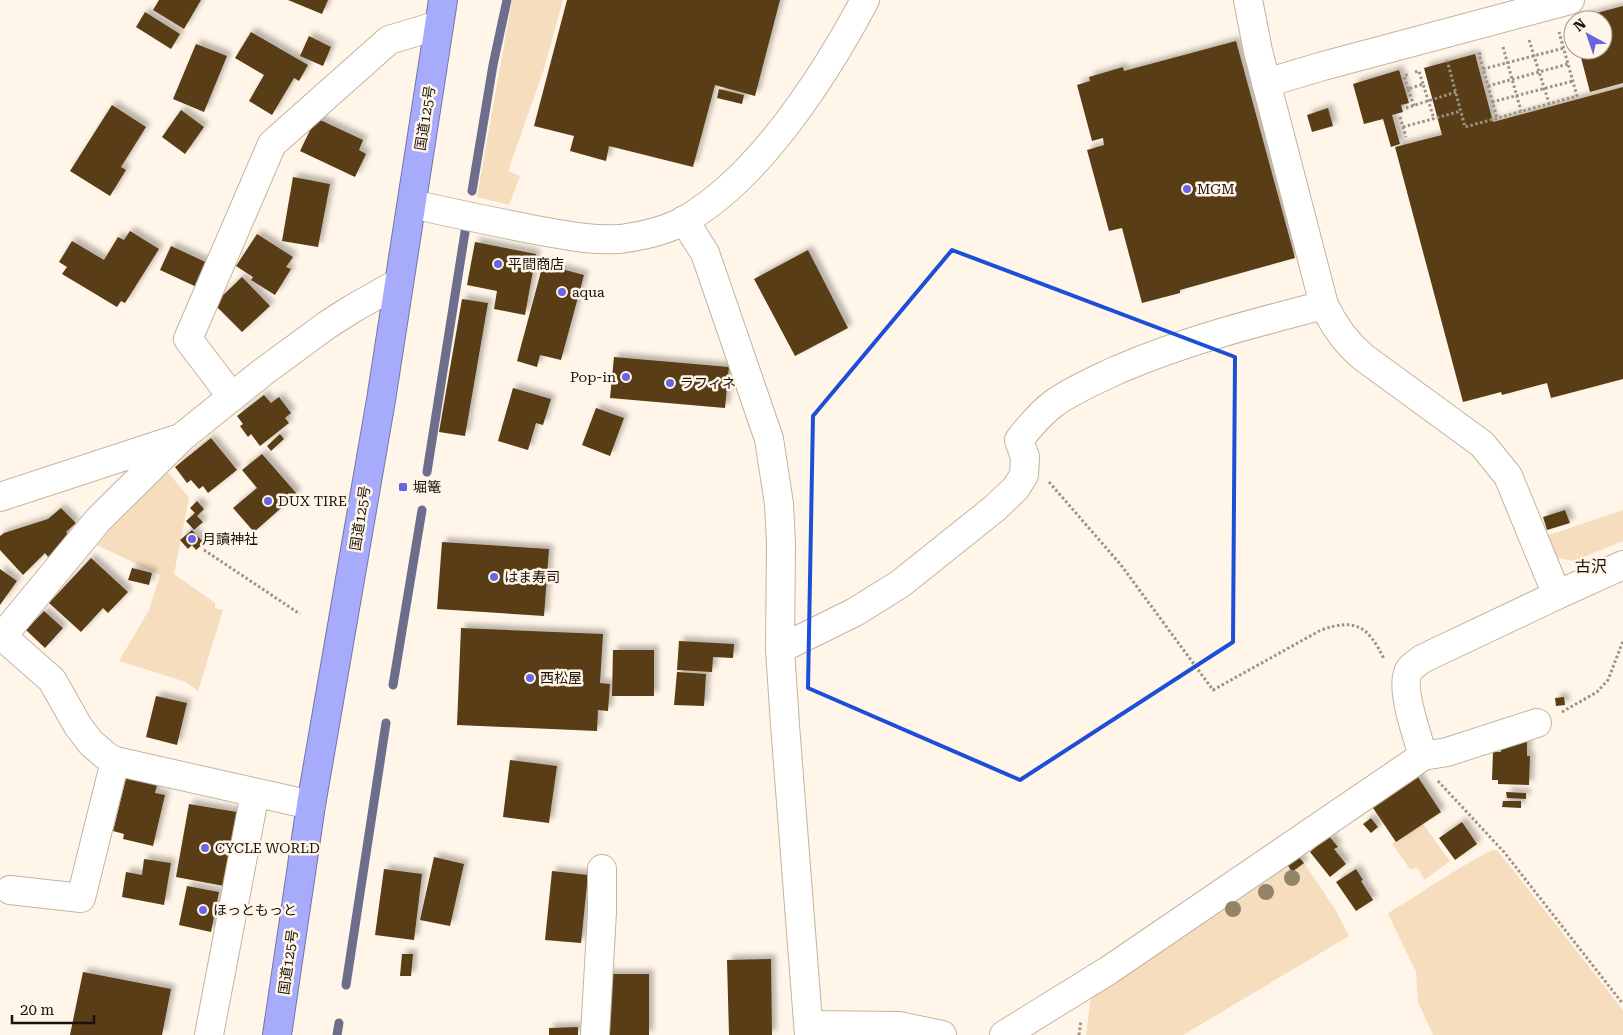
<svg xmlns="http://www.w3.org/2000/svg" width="1623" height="1035" viewBox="0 0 1623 1035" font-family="'Roboto Serif','Noto Sans JP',serif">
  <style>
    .green { fill: #f5ddbe }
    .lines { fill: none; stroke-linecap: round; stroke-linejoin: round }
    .stream { stroke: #6d6e8c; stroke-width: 9 }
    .building { fill: #583d13; filter: url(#shadow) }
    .minor-casing { stroke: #c3b49f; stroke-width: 30 }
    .highway-casing { stroke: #7475a7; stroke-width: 30 }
    .path { stroke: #9b9388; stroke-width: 3; stroke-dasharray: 2.5 2.5; stroke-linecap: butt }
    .minor { stroke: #fff; stroke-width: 28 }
    .highway { stroke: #a6abfb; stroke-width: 28 }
    .tree { fill: #938369 }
    .marked { fill: none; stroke: #1d4ed8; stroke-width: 4; stroke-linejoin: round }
    .poi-dot { fill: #6965df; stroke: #fff5e8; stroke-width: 2 }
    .labels { text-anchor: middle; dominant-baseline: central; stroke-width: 5; stroke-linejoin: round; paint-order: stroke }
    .street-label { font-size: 14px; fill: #18120b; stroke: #fff5e8 }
    .poi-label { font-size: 14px; fill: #18120b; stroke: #fff5e8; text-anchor: start }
    .quarter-label { font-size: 16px; fill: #18120b; stroke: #fff5e8 }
  </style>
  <defs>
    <filter id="shadow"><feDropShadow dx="4.5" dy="-4.5" stdDeviation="2.5" flood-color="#0004"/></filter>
  </defs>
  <rect width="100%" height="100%" fill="#fff5e8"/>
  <path class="green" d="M512 0H563L544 69 508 171 520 176 509 205 477 197Z
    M168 472 189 498 174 574 215 603V608L223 610 198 691 186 682 119 661 149 610 160 575 97 545C119 518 141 494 168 472Z
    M1623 510V541L1574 561 1552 557 1546 536Z
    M1423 824 1450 861 1424 880 1420 871 1417 868 1410 869 1392 844Z
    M1492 850 1498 851 1623 1010V1035H1433L1418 1002 1416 972 1388 914C1393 908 1401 906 1408 901 1435 883 1463 865 1492 850Z
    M1286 862 1304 863 1335 909 1349 936 1183 1035H1086L1091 998Z"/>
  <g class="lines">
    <path class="stream" d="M472 191 493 65 507 0
      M427 472 465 232
      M393 685 422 510
      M346 985 386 723
      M337 1035 339 1023"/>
  </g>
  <path class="building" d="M159 0H201L184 29 153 10Z
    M288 0H328L322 14Z
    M567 0H780L755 96 715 85 693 167 609 146 606 161 570 151 574 136 534 126Z
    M1623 6V83L1590 92 1579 50H1603V20L1574 19Z
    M145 12 180 34 171 49 136 27Z
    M251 32 308 65 299 81 294 78 272 115 249 101 264 75 235 58Z
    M309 36 331 47 323 66 300 56Z
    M1236 41 1295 258 1180 290V293L1142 303 1122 228 1109 231 1087 150 1104 145 1103 138 1092 141 1077 85 1090 81 1089 77 1123 67 1124 71Z
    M196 44 227 56 204 112 173 99Z
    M1475 54 1493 122 1623 87V379L1551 398 1547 383 1502 395 1501 392 1463 402 1395 147 1442 135 1424 68Z
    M1399 70 1409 103 1401 105 1403 112 1392 115 1400 144 1391 147 1383 119 1364 124 1353 84Z
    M719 89 744 95 742 104 717 98Z
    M112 105 146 127 121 167 126 170 110 196 70 171Z
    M1328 108 1333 126 1312 132 1307 115Z
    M181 110 204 127 185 154 162 137Z
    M316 118 363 140 359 150 366 154 355 177 300 151Z
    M293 177 330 184 318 247 282 241Z
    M130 231 159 249 125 303 121 301 117 307 62 274 67 267 59 262 72 241 104 260 118 237 124 240Z
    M257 234 293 257 286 267 291 269 275 295 251 280 253 277 236 266Z
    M475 242 536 254 525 315 494 309 497 291 467 285Z
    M171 246 212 265 201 289 160 270Z
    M808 250 848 328 795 356 754 279Z
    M543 264 584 275 561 360 540 355 537 367 517 361Z
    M242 277 270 306 242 332 214 304Z
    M462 299 488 303 465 436 439 432Z
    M614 357 729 367 725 408 610 398Z
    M513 388 551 399 543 425 536 423 528 450 498 441Z
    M264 395 271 403 279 397 291 413 285 418 289 423 260 446 251 434 248 437 240 426 243 424 237 416Z
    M596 408 624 418 610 456 582 445Z
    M280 434 284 439 271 451 267 446Z
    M211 438 237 470 208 493 203 486 199 489 191 480 187 483 175 467Z
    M262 454 297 494 254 532 233 508 257 488 242 470Z
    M197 501 204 509 197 516 203 522 194 530 186 521 195 513 190 508Z
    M61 508 76 523 66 532 71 537 48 557 45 553 23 575 0 550V536L4 533 48 519Z
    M1565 510 1570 523 1547 530 1543 517Z
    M192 530 204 543 196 550 192 545 188 549 180 540Z
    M442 542 549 549 544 616 437 609Z
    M91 558 128 592 108 613 103 608 81 632 49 603Z
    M132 568 152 573 149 585 128 580Z
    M0 569 17 581 0 605Z
    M44 611 63 628 45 648 26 630Z
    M461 628 603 634 600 683 610 684 608 711 598 710 597 731 457 725Z
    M679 641 734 644 733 658 713 657 712 672 677 670Z
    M613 650H654V696H612Z
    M677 672 706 674 704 706 674 705Z
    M156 696 187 703 177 745 146 737Z
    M1564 697 1565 705 1556 706 1555 698Z
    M1527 740V756H1530L1529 785 1498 784V780H1492L1493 752H1501V746Z
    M510 760 557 766 549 823 503 817Z
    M1416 774 1441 812 1396 842 1371 805Z
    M126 778 157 785 155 793 165 795 153 846 123 839 124 834 113 831Z
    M1506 792 1526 793V799L1507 798Z
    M1503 801H1521V808L1502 807Z
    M189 804 237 812 224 886 176 877Z
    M1371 818 1378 827 1371 833 1363 824Z
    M1462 822 1477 844 1455 860 1439 838Z
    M1329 836 1338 847 1334 849 1346 864 1330 877 1310 852Z
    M1298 856 1304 863 1292 872 1287 864Z
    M434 857 464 864 450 926 420 920Z
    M144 859 171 863 164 905 122 897 126 872 142 875Z
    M384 869 422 874 414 940 375 935Z
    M1356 869 1363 880 1361 881 1373 900 1356 911 1336 882Z
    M552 871 588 875 581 943 545 940Z
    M187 886 219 892 211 932 179 925Z
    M402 954H413L411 976H400Z
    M771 959 772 1035H729L727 960Z
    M83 972 171 989 162 1035H70Z
    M606 974H649V1035H605Z
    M578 1027V1035H549V1028Z"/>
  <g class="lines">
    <defs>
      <path id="minor" d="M1248 0 1258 51 1324 305C1334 326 1345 342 1363 357L1482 444 1508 476 1557 595 1422 659C1419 662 1413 665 1410 669 1398 684 1418 738 1423 756
        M1266 83 1323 66 1570 0
        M412 204C451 213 491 221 530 229 560 234 589 241 620 239 642 236 666 231 685 220 760 177 825 75 865 0
        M684 220 705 253 769 439 779 504 781 543 780 649 785 725 809 1035
        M232 397 188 339 272 144 389 40 439 25
        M0 497 177 439
        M1557 595 1623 565
        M2 636 52 680 78 726 91 743 105 755 115 761 311 805
        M0 639 98 520 182 437 263 372 327 325 352 309 398 283
        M780 649 855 612 900 584 995 508 1016 488 1024 475 1025 457 1019 440C1029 427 1040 414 1053 404 1072 390 1096 380 1117 370 1184 341 1254 323 1324 305
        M10 890 81 898 115 761
        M809 1025 899 1026 942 1035
        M209 1035 255 793
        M595 1035 602 912V869
        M1004 1035 1109 970 1423 756 1447 752 1537 723"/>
      <path id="highway" d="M277 1035 311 805 381 400 443 0"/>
    </defs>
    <use href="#minor" class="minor-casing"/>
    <use href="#highway" class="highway-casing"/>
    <path class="path" d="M1529 40 1549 103
      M1503 47 1521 111
      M1481 53 1479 54 1497 118
      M1447 60 1465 127 1577 96 1559 32
      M1483 69 1564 48
      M1415 72 1419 71 1423 84
      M1488 86 1568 64
      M1408 89 1404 76 1409 74
      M1492 102 1573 81
      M1414 106 1408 89 1423 84 1434 119
      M1406 108 1456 92
      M1400 117 1406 137
      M1403 127 1461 111
      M1049 482 1121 565 1213 690 1321 630C1356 618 1368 626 1384 659
      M204 550 300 614
      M1562 712 1597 692 1608 680 1623 641
      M1438 781 1504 852 1623 1004
      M1079 1035 1081 1020"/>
    <use href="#minor" class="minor"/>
    <use href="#highway" class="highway"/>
  </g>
  <g class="tree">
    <circle cx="1292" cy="878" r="8"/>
    <circle cx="1266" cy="892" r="8"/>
    <circle cx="1233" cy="909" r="8"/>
  </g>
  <path class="marked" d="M952 250 1235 357 1233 642 1020 780 808 688 813 416Z"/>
  <g class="poi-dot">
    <circle cx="1187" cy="189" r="5"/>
    <circle cx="498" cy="264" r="5"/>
    <circle cx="562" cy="292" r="5"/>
    <circle cx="626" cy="377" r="5"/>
    <circle cx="670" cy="383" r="5"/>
    <rect x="398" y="482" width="10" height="10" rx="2.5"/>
    <circle cx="268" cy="501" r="5"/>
    <circle cx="192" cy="539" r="5"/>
    <circle cx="494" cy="577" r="5"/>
    <circle cx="530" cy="678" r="5"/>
    <circle cx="205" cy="848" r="5"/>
    <circle cx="203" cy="910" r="5"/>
  </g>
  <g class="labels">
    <g class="street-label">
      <text transform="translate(425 118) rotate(-81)">国道125号</text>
      <text transform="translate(360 518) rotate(-81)">国道125号</text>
      <text transform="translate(288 962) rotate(-82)">国道125号</text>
    </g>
    <g class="poi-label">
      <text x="1197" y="189">MGM</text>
      <text x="508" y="264">平間商店</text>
      <text x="572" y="292">aqua</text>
      <text x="616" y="377" text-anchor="end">Pop-in</text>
      <text x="680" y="383">ラフィネ</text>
      <text x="413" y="487">堀篭</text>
      <text x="278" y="501">DUX TIRE</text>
      <text x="202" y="539">月讀神社</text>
      <text x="504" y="577">はま寿司</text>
      <text x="540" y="678">西松屋</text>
      <text x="215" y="848">CYCLE WORLD</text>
      <text x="213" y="910">ほっともっと</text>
    </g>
    <g class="quarter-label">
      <text x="1591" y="566">古沢</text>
    </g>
  </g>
  <g transform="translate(1588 35) rotate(320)"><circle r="24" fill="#fff5e8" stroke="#a39a90"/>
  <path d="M0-4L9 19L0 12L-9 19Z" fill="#6965df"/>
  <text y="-8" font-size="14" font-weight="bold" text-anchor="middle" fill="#18120b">N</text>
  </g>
  <path d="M12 1015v8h82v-8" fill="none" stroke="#18120b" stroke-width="2.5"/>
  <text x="20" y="1015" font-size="15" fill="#18120b" stroke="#fff5e8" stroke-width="4" paint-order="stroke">20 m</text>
</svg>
